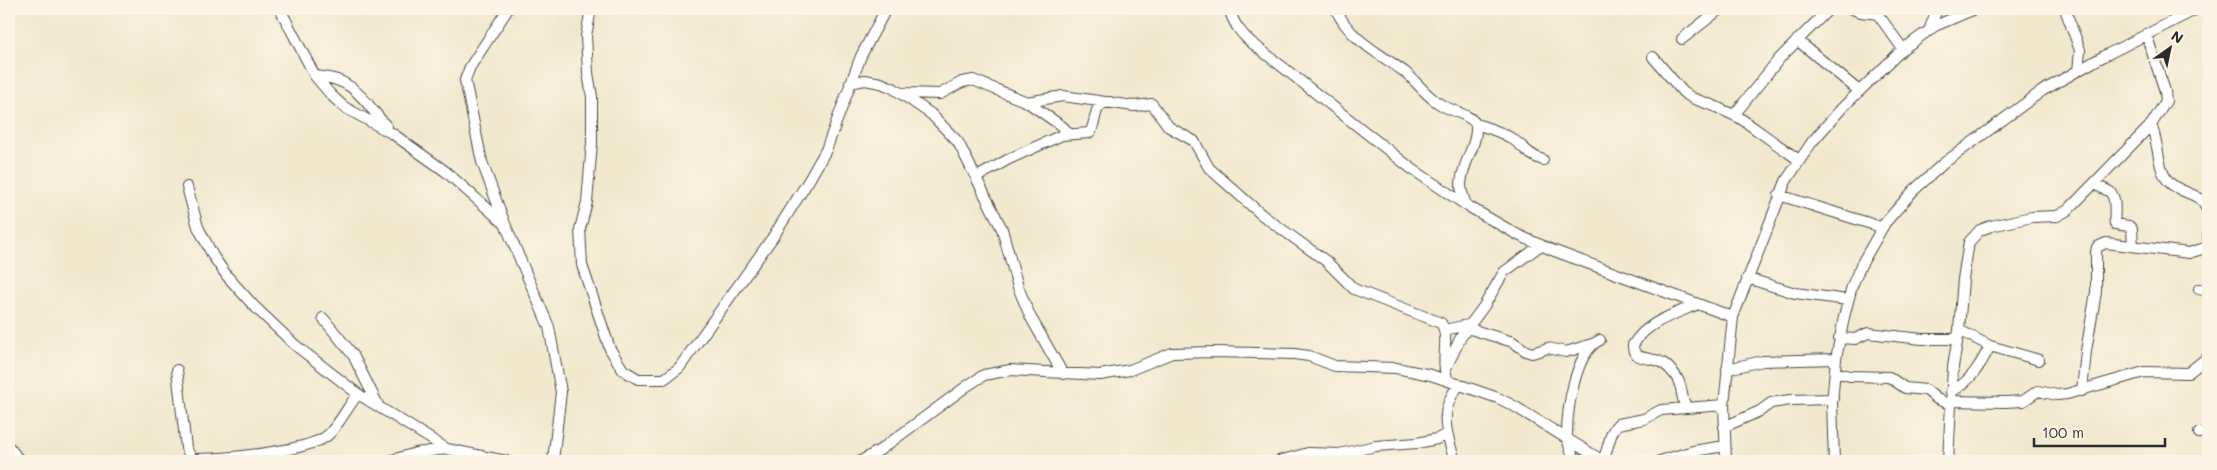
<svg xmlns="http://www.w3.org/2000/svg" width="2217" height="470" viewBox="0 0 2217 470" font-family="Mali,sans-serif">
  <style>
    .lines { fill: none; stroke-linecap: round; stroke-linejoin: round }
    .minor-casing { stroke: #494743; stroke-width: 12 }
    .minor { stroke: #fff; stroke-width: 10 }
  </style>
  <rect width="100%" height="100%" fill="#fcf5e5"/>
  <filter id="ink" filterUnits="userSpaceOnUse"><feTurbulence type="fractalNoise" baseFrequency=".02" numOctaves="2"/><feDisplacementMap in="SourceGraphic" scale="10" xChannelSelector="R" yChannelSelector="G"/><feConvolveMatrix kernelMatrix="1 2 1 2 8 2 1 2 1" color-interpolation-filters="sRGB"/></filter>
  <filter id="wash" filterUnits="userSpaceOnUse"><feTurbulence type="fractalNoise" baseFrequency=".0096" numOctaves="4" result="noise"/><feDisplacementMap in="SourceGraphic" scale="20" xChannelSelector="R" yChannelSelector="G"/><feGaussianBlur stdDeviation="1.12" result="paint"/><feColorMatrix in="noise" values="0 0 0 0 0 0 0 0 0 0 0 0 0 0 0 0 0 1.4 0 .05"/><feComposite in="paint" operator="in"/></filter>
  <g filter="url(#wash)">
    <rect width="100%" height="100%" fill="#f1e8cd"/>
  </g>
  <g filter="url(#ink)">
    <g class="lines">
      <defs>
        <path id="minor" d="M280 9 315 76 331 95 344 107 393 134 445 171 505 224
          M508 9 470 67 465 80 482 162 505 224 549 327 561 392 553 461
          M591 9 586 36 588 73 592 97V143L587 202 580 229 582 265 610 349 623 370 638 379H664L679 368 773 237 809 180 826 150 861 56 886 9
          M1229 9C1234 24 1240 33 1252 43L1412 169 1466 205 1518 235 1552 250 1733 317
          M1336 9C1349 40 1381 54 1406 73 1418 83 1427 97 1440 104 1452 112 1468 113 1476 124 1478 146 1461 164 1461 185 1461 192 1464 198 1466 205
          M1852 9 1861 12 1878 14
          M1874 9 1903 49
          M2065 9 2080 50 2078 71
          M1929 31 1937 9
          M1682 39 1720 9
          M1797 40 1859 91
          M1653 57 1683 92 1692 98 1714 106 1740 118 1799 160
          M315 76C355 78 363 100 387 127
          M850 83 865 80 881 83 893 88 931 114 958 142 1002 229 1018 287 1030 316 1063 374
          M902 93 940 94 962 82 973 80 1027 102 1063 127 1069 134
          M1027 102 1063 96 1134 106 1152 104 1169 127 1194 141 1209 168 1262 215 1326 261 1354 289 1441 323C1451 338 1439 361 1448 380
          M1734 115 1779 59 1829 9
          M1476 124C1488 128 1500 131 1511 138 1524 146 1527 155 1543 160
          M2151 125C2159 142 2157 170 2169 182 2178 192 2193 192 2203 201L2208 212
          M977 177 1009 159 1062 135 1089 133 1092 129 1097 110 1102 104 1110 102
          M2096 183C2100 189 2105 188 2110 192 2118 199 2113 215 2115 224L2129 226 2132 229 2133 246
          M187 187 198 227 213 256 227 276 253 305 295 345 358 394 447 449 506 461
          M1779 195 1881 227
          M2208 235V240
          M1747 278 1795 293 1848 300
          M2199 289 2208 291
          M323 318 353 355 379 407
          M1467 328 1513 342 1526 351 1532 353 1548 348 1566 352 1592 344
          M1444 330 1468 325
          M1959 330 1990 346 2039 360
          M1839 338 1855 339 1868 333 1922 339H1957
          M1727 369 1763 361 1836 359
          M177 370 186 448 192 459C219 459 309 452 328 435 339 425 348 406 358 394
          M1445 370 1461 337 1484 306 1504 272 1541 245
          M1835 372 1850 376 1889 377 1905 388 1926 390 1937 399 1949 404
          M2082 391 2086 351 2096 292V252L2097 247 2106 243 2189 253 2208 247
          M1951 392C1971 381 1980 366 1990 346
          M1950 401 2005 402 2023 401 2038 391 2057 395 2067 394 2144 372 2188 373 2208 357
          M1687 407C1681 400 1683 393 1680 385 1678 377 1670 368 1663 363 1653 356 1632 362 1633 345 1646 322 1675 314 1698 304
          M1724 427 1760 411 1771 403 1790 400 1833 399
          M2199 433 2208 432
          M9 447 20 461
          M389 461 416 453 447 449
          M861 461 880 450 967 386 984 375 1010 370 1100 375 1130 370 1172 353 1215 352 1294 354 1309 356 1335 366 1396 368 1431 375 1498 398 1514 406 1603 461
          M1279 461 1308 453 1339 454 1376 446 1417 443 1437 439 1447 434
          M1455 461C1446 433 1438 410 1459 385
          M1575 461C1572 453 1567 443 1567 435 1567 410 1575 351 1600 340
          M1602 461C1610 449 1608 433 1618 424L1644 419 1661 410 1724 405
          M1660 461 1693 451 1725 446
          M1726 461 1724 405 1733 317 1786 181 1812 142 1842 108 1903 49 1935 26 1975 9
          M1834 461 1832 402 1836 359 1844 317 1852 286 1861 265 1885 223 1913 191 1944 163 2042 91 2104 56 2197 9
          M1948 461 1953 367 1959 330 1963 279 1969 242 1980 230 1991 226 2032 217 2057 216 2068 210 2151 125 2166 101 2165 91 2146 34"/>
      </defs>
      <use href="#minor" class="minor-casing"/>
      <use href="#minor" class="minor"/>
    </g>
  </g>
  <rect width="2217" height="470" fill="none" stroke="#fcf5e5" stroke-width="30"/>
  <g transform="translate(2170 48) rotate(33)" stroke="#fcf5e5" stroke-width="4" paint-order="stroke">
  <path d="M0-4L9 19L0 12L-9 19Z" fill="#2b2b2b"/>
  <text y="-8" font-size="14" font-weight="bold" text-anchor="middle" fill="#2b2b2b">N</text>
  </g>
  <path d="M2034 438v8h131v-8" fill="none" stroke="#2b2b2b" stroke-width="2.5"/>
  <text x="2042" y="438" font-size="15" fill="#2b2b2b" stroke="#fcf5e5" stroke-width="4" paint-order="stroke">100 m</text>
</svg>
